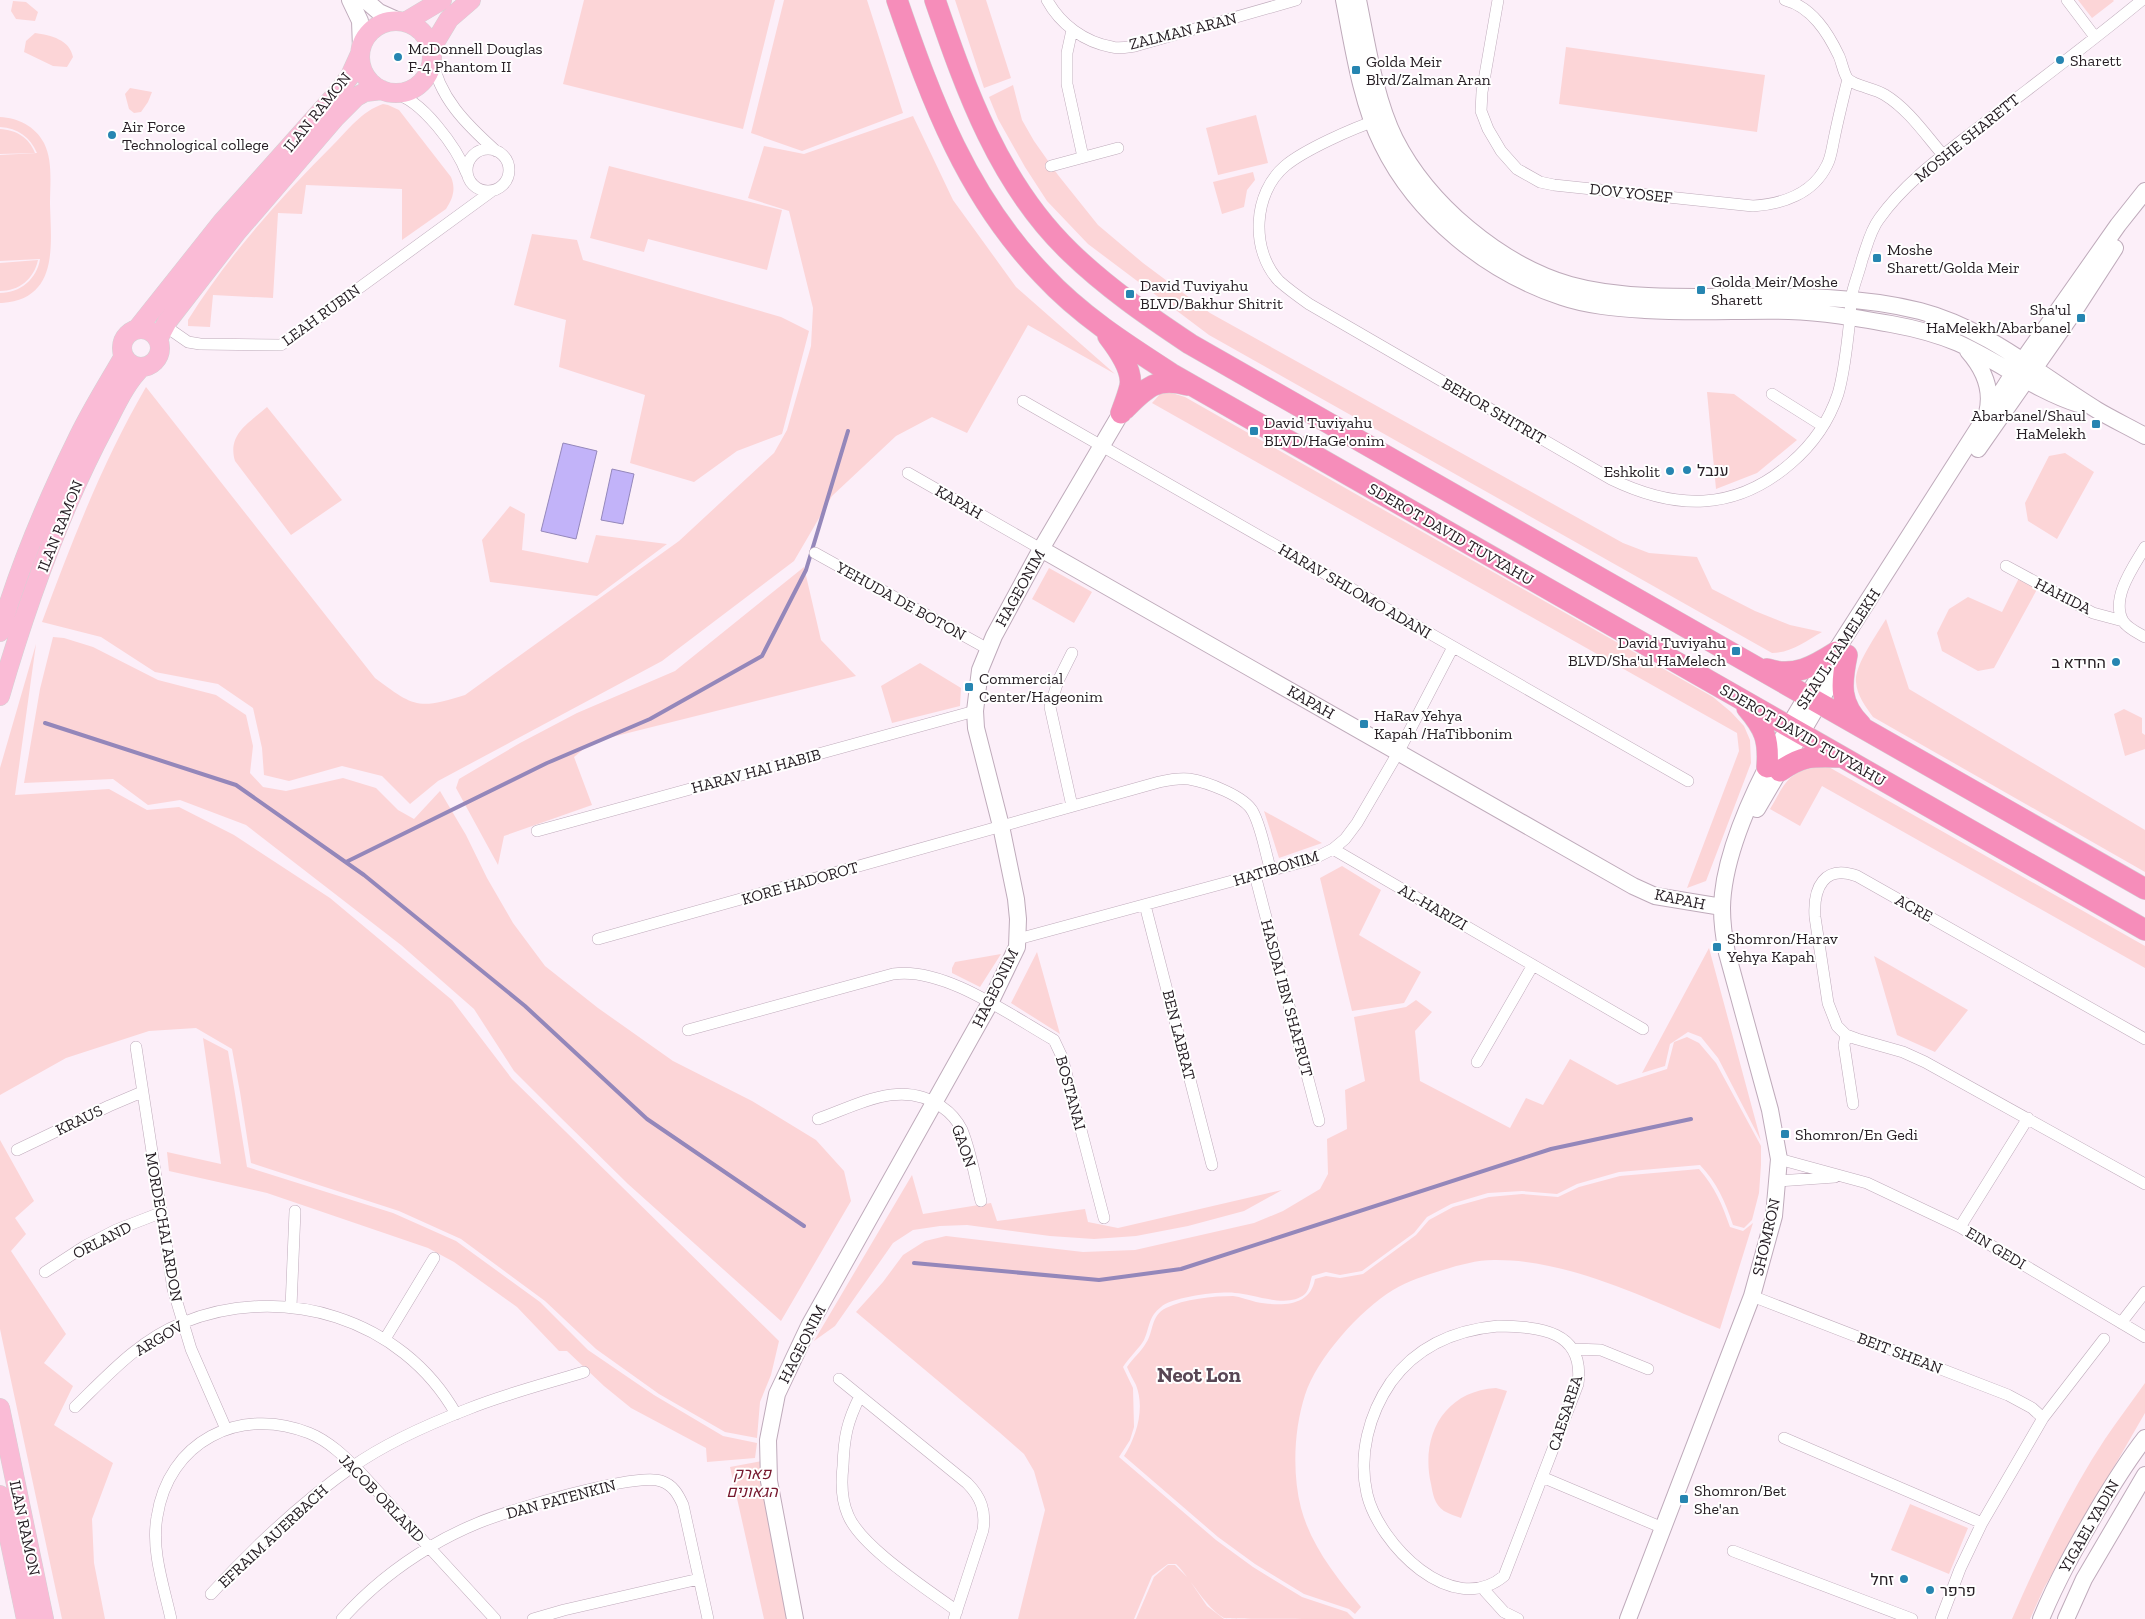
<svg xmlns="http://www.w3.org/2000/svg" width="2145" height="1619" viewBox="0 0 2145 1619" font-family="'Zilla Slab',Heebo,serif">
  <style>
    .green { fill: #fcd5d7 }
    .water { fill: #c2b3f9; stroke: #9487ba }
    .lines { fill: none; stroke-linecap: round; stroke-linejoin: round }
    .stream { stroke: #9487ba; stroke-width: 4 }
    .street-casing { stroke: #bfabbb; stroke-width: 12 }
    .secondary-casing { stroke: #bfabbb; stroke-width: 18 }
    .primary-casing { stroke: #d4d2d4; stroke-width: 20 }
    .highway-casing { stroke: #d4d2d4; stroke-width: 22 }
    .street { stroke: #fff; stroke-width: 11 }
    .secondary { stroke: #fff; stroke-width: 16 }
    .primary { stroke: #fabbd6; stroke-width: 19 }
    .highway { stroke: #f68dba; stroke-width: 21 }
    .poi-dot { fill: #2685b1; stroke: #fff; stroke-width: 2 }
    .labels { text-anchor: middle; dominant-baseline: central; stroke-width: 4; stroke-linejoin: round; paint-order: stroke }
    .street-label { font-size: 16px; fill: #282026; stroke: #fff }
    .poi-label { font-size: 16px; fill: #282026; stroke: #fff; text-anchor: start }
    .park-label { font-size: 16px; font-style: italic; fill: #75162c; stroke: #fff }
    .district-label { font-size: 21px; font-weight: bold; fill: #584654; stroke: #fff }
  </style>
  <rect width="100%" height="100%" fill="#fceff9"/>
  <path class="green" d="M584 0H775L743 129 563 84Z
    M784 0H867L903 113 802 151 751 133Z
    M955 0H986L1011 78 984 88Z
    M2078 0H2113L2114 1 2092 18Z
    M13 1 26 2 38 12 35 21 16 19 11 11Z
    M35 33C51 35 70 40 73 57L67 67 53 66 24 52 26 41Z
    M1566 47 1765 75 1757 132 1559 104Z
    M1013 85 1022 120 1034 141 1058 175 1098 225 1143 263 1210 313 1623 543 1649 553 1697 557 1712 589 1755 611 1790 625 1822 632C1806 641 1791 653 1772 653L1209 335 1088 244 1047 201 1025 167 998 119 989 97Z
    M130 88 152 92 148 102 141 112 134 113 129 109 125 94Z
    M383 104 388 105 399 110 451 177C456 189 453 198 446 209L402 240V189L306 185 302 214 278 213 273 298 213 295 210 327 188 326V320C228 256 280 198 333 145 348 130 362 111 383 104Z
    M1256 115 1268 163 1218 175 1206 128Z
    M913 116 953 200 1016 287 1115 374 1028 325 967 433 932 417 896 436 832 496 794 561 662 661 438 781 410 804 382 776 342 766 289 781 264 775 262 748 253 708 218 684 155 672 101 637 42 622C72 541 103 461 146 387L375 678C414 707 418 710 465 695L679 541 774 453 787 430 811 346 813 308 789 211 748 198 764 146 804 154Z
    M0 117C18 118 35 126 44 143 53 161 50 184 50 204 51 245 59 299 2 303H0V293C20 293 37 279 40 259L0 261V155L37 153C30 137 18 128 0 127Z
    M0 129C16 130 29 137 35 153L0 154Z
    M609 166 782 210 767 270 648 239 644 252 590 238Z
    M1253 172 1255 180 1247 190 1244 207 1222 214 1213 182Z
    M532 234 577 240 583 260 781 317 809 331 782 434 737 451 694 482 630 463 645 395 559 367 566 320 514 305Z
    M38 260C34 279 19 291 0 291V263Z
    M1707 392 1734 394 1797 440 1757 473 1716 489Z
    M1161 393H1172L1185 397 1713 697 1731 712 1744 726 1750 740 1751 763 1706 881 1687 888 1739 751 1737 733 1152 403Z
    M267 407 342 500 291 535 235 461C227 434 249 423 267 407Z
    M2065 453 2094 472 2057 539 2028 521 2025 503 2049 456Z
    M510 506 525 514 522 550 588 563 596 535 667 544 597 596 490 582 482 540Z
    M804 567 821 640 856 676 592 742 574 757 592 805 504 836 498 865 456 788 459 779 520 743 577 713 675 671Z
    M1049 568 1092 592 1074 623 1032 599Z
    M2021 574 2040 584 1994 668 1978 671 1942 651 1937 633 1949 609 1968 597 2002 612Z
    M1886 619 1909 689 2145 830V872L1873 717C1866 707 1857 696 1856 682 1854 666 1877 634 1886 619Z
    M53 637 64 638 93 647 158 680 216 695 246 715 253 746 250 773 263 787 286 791 343 778 376 788 398 810 414 819 440 791 466 835 487 878 513 923 545 966 598 1008 673 1061 752 1101 816 1140 844 1171 851 1201 781 1321 628 1184 558 1115 514 1071 474 1009 401 945 246 825 180 800 148 805 113 779 24 783 40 689Z
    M36 644 15 795 109 789 147 810 179 807 234 835 330 898 452 1000 512 1079 779 1341 771 1375 760 1402 757 1438 725 1432 659 1394 596 1349 545 1301 461 1239 399 1211 251 1163 240 1092 232 1049 196 1028 149 1031 66 1058 0 1095V768Z
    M920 663 961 688 960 706 892 723 881 686Z
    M2124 709 2142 718V733L2145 735V749L2125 756 2114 714Z
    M1827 766 2145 946V968L1822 786 1800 826 1770 809C1788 778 1789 770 1827 766Z
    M1264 811 1322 843 1279 858Z
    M1342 866 1381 890 1359 935 1421 972 1404 1003 1352 1011 1320 878Z
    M1709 948 1761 1141 1718 1058 1701 1037 1688 1032 1670 1044 1665 1066 1642 1073Z
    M1037 952 1060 1034 1011 1003Z
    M1001 954 980 987 952 973V968L955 962Z
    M1874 956 1968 1010 1935 1052 1897 1035Z
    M1416 1000 1432 1012 1415 1031 1420 1081 1510 1128 1526 1098 1543 1105 1570 1059 1617 1085 1667 1069 1674 1042 1687 1037 1699 1043 1716 1063 1761 1146V1165L1759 1193 1752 1220 1744 1228 1733 1225C1725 1201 1717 1183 1700 1165L1619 1172 1577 1184 1557 1194 1522 1191 1488 1193 1451 1204 1427 1217 1414 1233 1362 1271 1340 1275 1326 1272 1312 1276C1310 1281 1310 1289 1305 1294 1288 1309 1254 1294 1235 1293 1220 1291 1172 1297 1161 1307 1148 1317 1150 1327 1144 1340 1141 1346 1128 1359 1123 1367L1133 1388 1134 1427 1130 1440 1119 1457 1216 1540 1253 1567 1302 1597 1347 1612 1354 1619C1336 1619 1232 1619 1224 1618 1205 1607 1192 1580 1176 1564H1168L1152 1576 1134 1619H1018L1045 1510 1034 1471 1024 1454 999 1432 856 1312 883 1282 903 1255 925 1241 946 1236 1083 1252 1135 1250 1254 1223 1283 1211 1320 1189 1328 1174 1327 1139 1347 1129 1345 1090 1365 1081 1354 1017 1406 1007Z
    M203 1038 228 1051 247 1167 393 1213 456 1241 540 1302 588 1350 654 1395 723 1436 757 1443 755 1458 707 1462 706 1448 631 1408 604 1386 567 1351H559L517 1307 454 1262 428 1248 267 1193 169 1171 167 1152 221 1164Z
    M0 1140 34 1201 15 1218 26 1234 11 1251 66 1334 44 1363 73 1386 54 1425 113 1463 92 1519 94 1563 105 1619H62L0 1329Z
    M1699 1169C1715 1187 1722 1204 1730 1227L1743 1231 1753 1223 1720 1329C1651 1301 1570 1259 1494 1260 1477 1260 1459 1265 1443 1270 1426 1275 1408 1281 1393 1290 1360 1310 1317 1358 1305 1395 1294 1429 1292 1473 1301 1508 1311 1546 1337 1578 1361 1607L1355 1614 1349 1609 1304 1594 1255 1564 1218 1537 1124 1456C1137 1436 1145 1408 1136 1385 1133 1379 1130 1374 1127 1367 1133 1358 1141 1352 1146 1343 1154 1332 1150 1316 1166 1308 1184 1299 1213 1296 1233 1296 1241 1297 1248 1300 1256 1302 1279 1306 1310 1308 1315 1279L1326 1276 1340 1278 1363 1274 1416 1235 1429 1220 1453 1207 1489 1197 1522 1194 1558 1197 1579 1187 1620 1176Z
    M912 1175 923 1214 991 1203 997 1221 1085 1209 1088 1222 1118 1228 1282 1190 1244 1211 1188 1226 1136 1236 1094 1239 1050 1236 967 1225 940 1226 913 1230 893 1243 835 1326 814 1341Z
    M2145 1383V1413L2044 1588 2030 1619H2012C2039 1557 2068 1495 2105 1439 2118 1420 2132 1401 2145 1383Z
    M1496 1388 1507 1391 1461 1518C1456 1516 1449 1514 1444 1511 1434 1504 1433 1494 1431 1484 1420 1436 1444 1391 1496 1388Z
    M762 1461 795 1619H764L730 1467Z
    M1910 1504 1968 1528 1949 1574 1891 1550Z
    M1168 1565H1175L1188 1578 1207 1606 1224 1619H1136L1154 1577Z"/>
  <path class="water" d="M563 443 597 451 576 539 541 531Z
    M612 469 634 474 623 524 601 520Z"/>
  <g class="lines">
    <path class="stream" d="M45 723 236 785 364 875 525 1006 647 1119 804 1226
      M346 862 547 763 650 719 762 656 806 570 848 431
      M914 1263 1099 1280 1181 1269 1551 1149 1691 1119"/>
    <defs>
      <path id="street" d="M1047 0C1060 24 1084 42 1112 47 1119 49 1128 47 1135 46L1296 0
        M1498 0 1482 92 1481 111 1488 129 1501 151 1517 169 1540 182 1554 185 1753 206C1782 204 1813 194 1827 165 1831 158 1832 148 1834 139 1838 119 1843 99 1848 79
        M1785 0C1812 7 1828 33 1839 56 1842 63 1843 71 1847 78 1853 86 1875 88 1885 95 1908 109 1925 134 1943 155
        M2067 0 2095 37
        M1072 30 1067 53V84L1083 157
        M432 57C438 97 467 125 496 151
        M393 93C422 99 457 148 467 174
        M1378 120C1353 128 1304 150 1285 166 1253 193 1250 250 1279 281 1288 289 1299 297 1309 304L1611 479C1675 510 1735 512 1791 463 1812 445 1829 421 1838 394 1845 370 1847 343 1850 319 1851 312 1850 305 1851 299 1853 286 1859 273 1862 260 1867 246 1870 231 1879 219 1906 181 1946 153 1983 124 2036 83 2090 43 2142 0
        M467 170a21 21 0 1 1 42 0a21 21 0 1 1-42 0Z
        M1051 166 1118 148
        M165 326 188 342 200 344 281 345 492 191
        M1772 394 1823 426
        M1023 401 1688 781
        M908 473 1041 549
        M2145 547C2134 566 2110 598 2123 621 2127 628 2138 633 2145 637
        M815 553 988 649
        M2006 566 2093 613 2123 621
        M1072 653 1058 681 1050 707 1072 806
        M537 831 975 711
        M1333 849 1643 1029
        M1255 875 1319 1121
        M1145 905 1212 1165
        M598 939 1159 782C1168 780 1180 778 1189 779 1207 782 1245 796 1253 812 1262 829 1265 852 1271 871
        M1018 939 1313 859 1333 849 1345 839 1357 823 1399 751 1453 647
        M688 1030 893 974C943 966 1010 1015 1054 1040L1062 1057 1104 1218
        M1846 1035 1844 1045 1853 1104
        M2145 1039 1857 876C1824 864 1813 888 1815 917L1828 1003 1837 1026 1846 1035 1857 1039 1903 1052 1925 1062 2145 1184
        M136 1047 173 1289 191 1349 226 1429
        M1477 1062 1533 965
        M818 1119C858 1105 902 1078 942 1107 951 1113 957 1120 962 1130 971 1152 975 1178 981 1201
        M17 1150 109 1106 142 1092
        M1779 1159 1867 1183 1960 1227 2145 1337
        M1778 1181 1835 1177
        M1960 1227 2028 1118
        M45 1272 85 1246 116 1230 160 1213
        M1752 1296 2008 1395 2032 1408 2043 1418 1982 1523 1960 1569 1941 1619
        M291 1307 295 1211
        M2121 1323 2145 1292
        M1498 1326C1539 1327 1585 1330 1578 1384L1504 1576C1452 1619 1379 1544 1367 1494 1358 1455 1369 1414 1391 1382 1417 1346 1455 1330 1498 1326Z
        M385 1339 434 1258
        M1574 1349 1601 1350 1648 1369
        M839 1379 967 1483C981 1497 986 1511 983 1530L954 1619
        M860 1396C847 1422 844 1437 843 1466 841 1483 841 1499 848 1515 861 1547 927 1589 957 1611
        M75 1407C107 1376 139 1340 182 1323 282 1282 402 1318 456 1414
        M2043 1418 2104 1339
        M1784 1438 1982 1523
        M1542 1477 1663 1528
        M1733 1551 1912 1619
        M1485 1591 1504 1612 1518 1619
        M211 1594C253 1548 301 1503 352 1467 386 1443 429 1424 468 1409 505 1394 545 1384 584 1372
        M171 1619C164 1587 151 1551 157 1517 168 1442 239 1405 309 1433 329 1441 345 1457 360 1472L495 1619
        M342 1619C367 1591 398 1566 430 1547 445 1538 461 1530 478 1523 506 1511 636 1472 661 1481 673 1485 678 1494 683 1505L708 1619
        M533 1619 564 1610 699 1579"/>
      <path id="secondary" d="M350 0 360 21 361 48
        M365 0 379 12 399 21
        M1344 0C1353 46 1361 102 1382 144 1417 216 1487 272 1562 297 1588 306 1618 308 1645 310 1693 313 1741 310 1789 311 1823 312 1857 318 1891 324 1913 328 1937 334 1958 343 2000 362 2035 390 2078 404
        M1358 0C1367 44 1375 99 1395 139 1428 204 1499 264 1570 285 1595 292 1622 295 1648 296 1739 300 1831 289 1920 311 1986 328 2040 375 2097 410 2112 419 2129 427 2145 436
        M1968 351C1983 368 1993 390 1987 413
        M1978 449 2073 313 2115 248
        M1041 549 1633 886 1655 896 1722 907
        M1757 809 1843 662
        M795 1619 769 1481 768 1440 777 1394 809 1326 990 1003 1017 947 1018 919 1016 899 1001 826 976 728 975 711 980 670 994 636 1041 549 1121 413
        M1628 1619 1752 1296 1774 1216 1779 1159 1770 1110 1727 953C1724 938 1722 923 1722 908 1723 841 1772 753 1807 696L2009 380 2118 225 2145 191
        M2041 1619C2057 1580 2077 1545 2098 1509 2113 1484 2127 1461 2145 1438
        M2066 1619 2084 1579 2145 1475"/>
      <path id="primary" d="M360 57a36 36 0 1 1 72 0a36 36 0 1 1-72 0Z
        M405 22 442 0
        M431 49 449 19 471 0
        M137 329 222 222 339 91 350 76 360 54
        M122 348a19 19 0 1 1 38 0a19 19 0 1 1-38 0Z
        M158 339 167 322 236 233 335 118 356 97 365 92 382 90
        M0 632C19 567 46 503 76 442 90 412 108 384 124 356
        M0 696C27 603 60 510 106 424 116 405 126 382 142 367
        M0 1408 44 1619
        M0 1495 26 1619"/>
      <path id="highway" d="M897 0C932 102 967 196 1043 275 1080 315 1127 345 1172 374L2145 930
        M935 0C966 90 999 184 1070 252 1106 287 1148 316 1190 344L2145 889
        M1108 336C1118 349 1133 370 1130 386 1128 395 1124 405 1121 413
        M1125 409C1145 389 1156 376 1187 385
        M1847 655C1841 684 1839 703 1861 725
        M1767 669C1794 678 1814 666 1836 652
        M1747 708C1765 729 1769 740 1767 767
        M1780 771C1802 756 1811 756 1838 757"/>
    </defs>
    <use href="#street" class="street-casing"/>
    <use href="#secondary" class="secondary-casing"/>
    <use href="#primary" class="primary-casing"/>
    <use href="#highway" class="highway-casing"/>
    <use href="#street" class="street"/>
    <use href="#secondary" class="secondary"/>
    <use href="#primary" class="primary"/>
    <use href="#highway" class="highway"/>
  </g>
  <g class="poi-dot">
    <circle cx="398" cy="57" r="5"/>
    <circle cx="2060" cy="60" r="5"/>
    <rect x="1351" y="65" width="10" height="10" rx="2.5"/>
    <circle cx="112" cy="135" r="5"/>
    <rect x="1872" y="253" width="10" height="10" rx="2.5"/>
    <rect x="1696" y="285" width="10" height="10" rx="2.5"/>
    <rect x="1125" y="289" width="10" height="10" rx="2.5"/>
    <rect x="2076" y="313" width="10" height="10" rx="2.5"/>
    <rect x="2091" y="419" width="10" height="10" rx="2.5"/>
    <rect x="1249" y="426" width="10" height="10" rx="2.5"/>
    <circle cx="1687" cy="470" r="5"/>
    <circle cx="1670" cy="471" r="5"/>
    <rect x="1731" y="646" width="10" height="10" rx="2.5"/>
    <circle cx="2116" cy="662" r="5"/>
    <rect x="964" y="682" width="10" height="10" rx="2.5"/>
    <rect x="1359" y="719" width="10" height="10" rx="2.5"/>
    <rect x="1712" y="942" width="10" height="10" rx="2.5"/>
    <rect x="1780" y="1129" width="10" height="10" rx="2.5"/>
    <rect x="1679" y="1494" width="10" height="10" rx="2.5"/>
    <circle cx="1904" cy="1579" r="5"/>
    <circle cx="1930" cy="1590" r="5"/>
  </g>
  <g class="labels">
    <g class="street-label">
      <text transform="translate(1183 31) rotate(-14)">ZALMAN ARAN</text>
      <text transform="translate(317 112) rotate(-51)">ILAN RAMON</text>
      <text transform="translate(1967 138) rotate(-39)">MOSHE SHARETT</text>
      <text transform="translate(1631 193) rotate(6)">DOV YOSEF</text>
      <text transform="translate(321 315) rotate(-36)">LEAH RUBIN</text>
      <text transform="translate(1494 411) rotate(30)">BEHOR SHITRIT</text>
      <text transform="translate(959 502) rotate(30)">KAPAH</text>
      <text transform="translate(60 526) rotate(-68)">ILAN RAMON</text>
      <text transform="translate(1451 534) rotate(30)">SDEROT DAVID TUVYAHU</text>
      <text transform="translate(1020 588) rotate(-61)">HAGEONIM</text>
      <text transform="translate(1355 591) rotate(30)">HARAV SHLOMO ADANI</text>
      <text transform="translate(2063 596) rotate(27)">HAHIDA</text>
      <text transform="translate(901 601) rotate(29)">YEHUDA DE BOTON</text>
      <text transform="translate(1838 649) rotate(-57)">SHAUL HAMELEKH</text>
      <text transform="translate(1311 702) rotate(30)">KAPAH</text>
      <text transform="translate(1803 735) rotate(30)">SDEROT DAVID TUVYAHU</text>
      <text transform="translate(756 771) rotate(-15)">HARAV HAI HABIB</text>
      <text transform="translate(1276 868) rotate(-17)">HATIBONIM</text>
      <text transform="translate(800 883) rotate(-16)">KORE HADOROT</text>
      <text transform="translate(1680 899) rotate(12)">KAPAH</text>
      <text transform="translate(1433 907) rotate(30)">AL-HARIZI</text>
      <text transform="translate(1914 908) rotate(29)">ACRE</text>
      <text transform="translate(995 988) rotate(-64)">HAGEONIM</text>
      <text transform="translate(1287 998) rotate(75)">HASDAI IBN SHAFRUT</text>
      <text transform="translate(1179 1035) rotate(76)">BEN LABRAT</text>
      <text transform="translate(1071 1093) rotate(75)">BOSTANAI</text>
      <text transform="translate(79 1120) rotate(-26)">KRAUS</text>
      <text transform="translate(964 1146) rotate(71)">GAON</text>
      <text transform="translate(164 1227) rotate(80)">MORDECHAI ARDON</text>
      <text transform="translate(1766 1237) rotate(-77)">SHOMRON</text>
      <text transform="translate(102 1240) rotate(-27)">ORLAND</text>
      <text transform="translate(1996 1248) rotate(31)">EIN GEDI</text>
      <text transform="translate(159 1338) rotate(-31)">ARGOV</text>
      <text transform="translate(802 1344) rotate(-63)">HAGEONIM</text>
      <text transform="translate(1900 1353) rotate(21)">BEIT SHEAN</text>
      <text transform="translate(1565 1413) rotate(-72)">CAESAREA</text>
      <text transform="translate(382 1498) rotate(46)">JACOB ORLAND</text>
      <text transform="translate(561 1499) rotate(-15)">DAN PATENKIN</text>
      <text transform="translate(2089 1526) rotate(-60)">YIGAEL YADIN</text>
      <text transform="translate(25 1528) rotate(78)">ILAN RAMON</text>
      <text transform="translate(273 1536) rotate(-43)">EFRAIM AUERBACH</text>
    </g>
    <g class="poi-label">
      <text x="408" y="48">McDonnell Douglas<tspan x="408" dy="18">F-4 Phantom II</tspan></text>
      <text x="2070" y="60">Sharett</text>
      <text x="1366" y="61">Golda Meir<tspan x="1366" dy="18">Blvd/Zalman Aran</tspan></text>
      <text x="122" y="126">Air Force<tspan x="122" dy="18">Technological college</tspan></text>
      <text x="1887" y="249">Moshe<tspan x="1887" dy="18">Sharett/Golda Meir</tspan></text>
      <text x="1711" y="281">Golda Meir/Moshe<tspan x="1711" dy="18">Sharett</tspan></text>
      <text x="1140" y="285">David Tuviyahu<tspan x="1140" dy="18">BLVD/Bakhur Shitrit</tspan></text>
      <text x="2071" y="309" text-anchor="end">Sha'ul<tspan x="2071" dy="18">HaMelekh/Abarbanel</tspan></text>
      <text x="2086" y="415" text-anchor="end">Abarbanel/Shaul<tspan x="2086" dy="18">HaMelekh</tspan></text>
      <text x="1264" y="422">David Tuviyahu<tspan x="1264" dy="18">BLVD/HaGe'onim</tspan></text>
      <text x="1697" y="470">ענבל</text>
      <text x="1660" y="471" text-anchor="end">Eshkolit</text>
      <text x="1726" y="642" text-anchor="end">David Tuviyahu<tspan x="1726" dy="18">BLVD/Sha'ul HaMelech</tspan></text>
      <text x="2106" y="662" text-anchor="end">החידא ב</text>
      <text x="979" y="678">Commercial<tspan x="979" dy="18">Center/Hageonim</tspan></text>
      <text x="1374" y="715">HaRav Yehya<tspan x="1374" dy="18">Kapah /HaTibbonim</tspan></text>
      <text x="1727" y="938">Shomron/Harav<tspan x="1727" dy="18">Yehya Kapah</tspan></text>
      <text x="1795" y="1134">Shomron/En Gedi</text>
      <text x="1694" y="1490">Shomron/Bet<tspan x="1694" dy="18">She'an</tspan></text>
      <text x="1894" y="1579" text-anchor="end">זחל</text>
      <text x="1940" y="1590">פרפר</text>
    </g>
    <g class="park-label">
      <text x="752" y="1473">פארק<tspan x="752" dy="18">הגאונים</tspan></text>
    </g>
    <g class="district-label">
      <text x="1199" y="1374">Neot Lon</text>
    </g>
  </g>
</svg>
